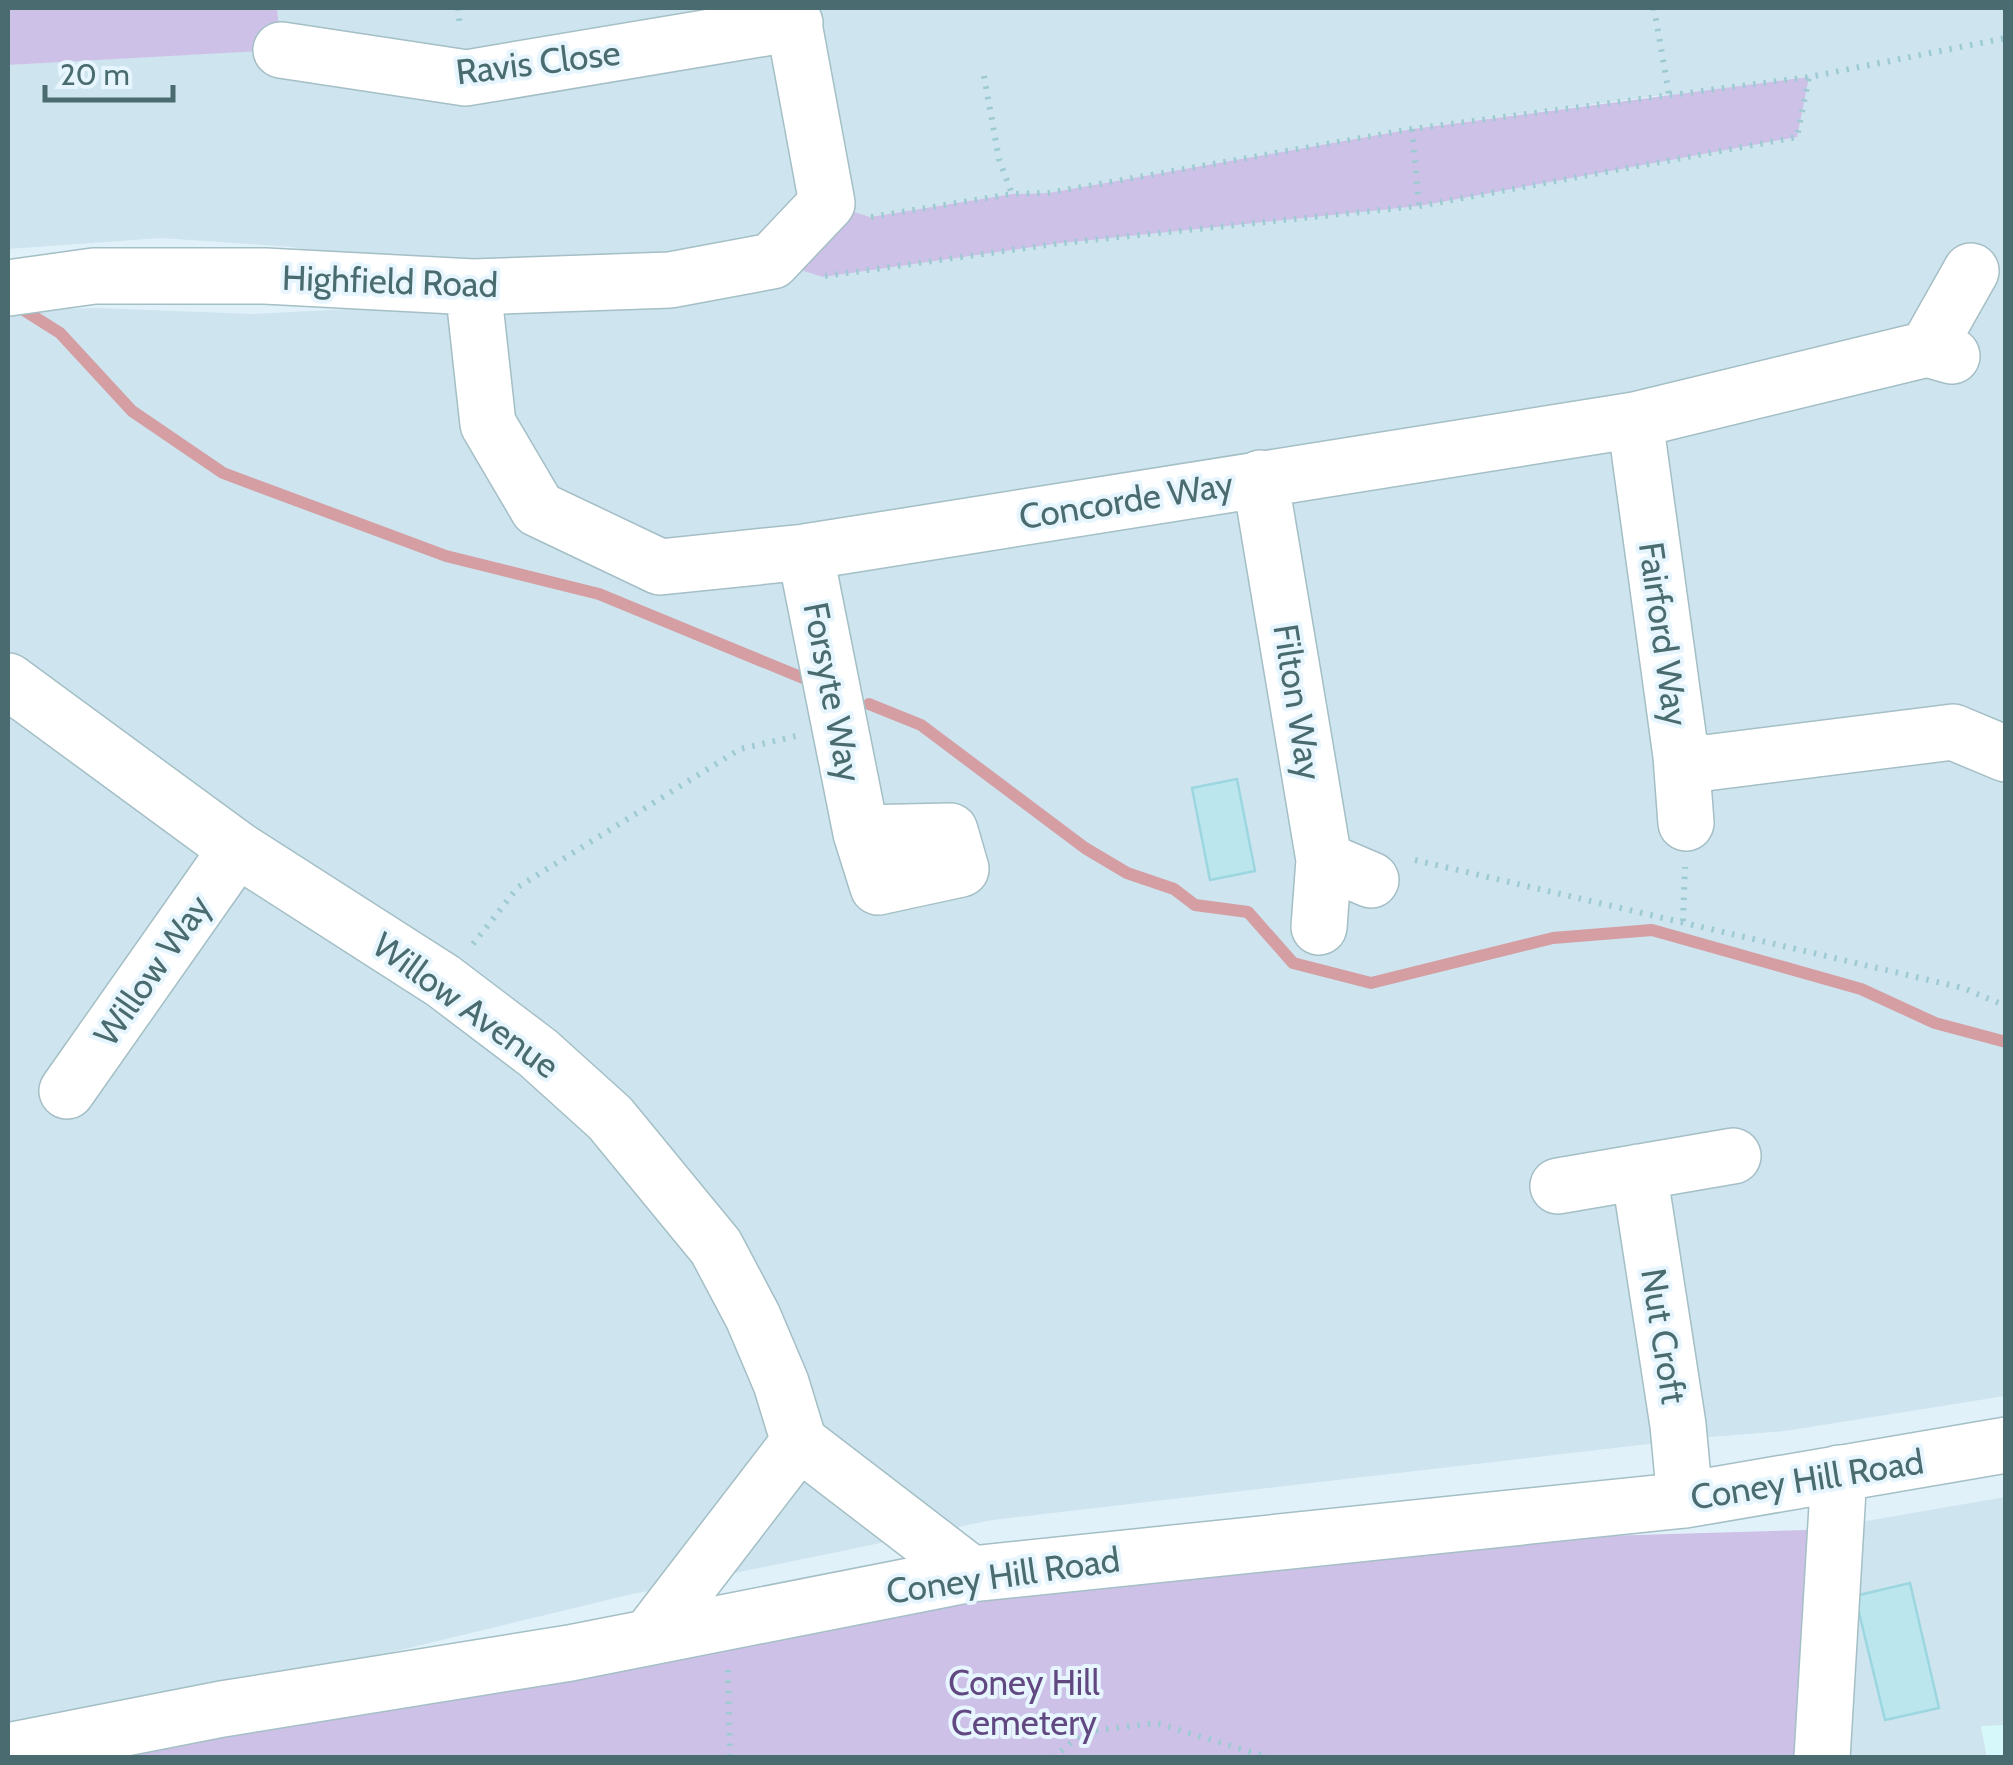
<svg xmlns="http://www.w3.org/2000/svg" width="2013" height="1765" viewBox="0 0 2013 1765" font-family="Cabin,sans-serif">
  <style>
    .residential { fill: #cee4ef; fill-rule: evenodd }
    .commercial { fill: #d6f8fa }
    .green { fill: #cec1e7 }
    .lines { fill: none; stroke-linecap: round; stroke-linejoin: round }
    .stream { stroke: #d49ea3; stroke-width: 12 }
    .building { fill: #bbe6ee; stroke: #9cd7e0; stroke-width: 2.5 }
    .minor-casing { stroke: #a4bfc5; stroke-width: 58 }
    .path { stroke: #9ecbd3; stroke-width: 6; stroke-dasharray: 2.5 8; stroke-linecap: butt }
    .minor { stroke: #fff; stroke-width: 55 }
    .labels { text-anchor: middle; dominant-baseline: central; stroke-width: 8; stroke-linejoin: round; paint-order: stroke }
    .street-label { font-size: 35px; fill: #4a6c70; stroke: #e7f6fe }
    .park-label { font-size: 35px; fill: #624881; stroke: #e7f6fe }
  </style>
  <rect width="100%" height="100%" fill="#e1f1fa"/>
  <path class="residential" d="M277 8H2005V1396L1785 1431 1709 1437 992 1520 628 1595 8 1745V310L98 308 253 314 463 303 473 284 293 247 161 238 8 249V65L281 49ZM1669 94 1062 243 823 277 827 203 870 217 1012 194 1048 193 1412 129Z
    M2005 1497V1725L1981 1727 1987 1757 1838 1758 1855 1523Z"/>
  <path class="commercial" d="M2005 1725V1757H1987L1981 1726Z"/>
  <path class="green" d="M8 8H277L281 50 8 65Z
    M1809 77 1797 137 1419 206 1062 243 823 277 772 261 827 203 870 217 1012 194 1048 193 1412 129Z
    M1807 1530 1812 1566 1800 1757 114 1758 1034 1586 1603 1536Z"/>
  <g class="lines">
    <path class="stream" d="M14 304 60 333 132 411 223 473 446 556 599 594 803 678
      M869 704 921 725 1085 848 1127 873 1174 889 1195 905 1248 912 1293 963 1371 983 1553 938 1652 930 1861 989 1935 1023 2006 1042"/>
  </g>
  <path class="building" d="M1237 779 1255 871 1210 880 1192 788Z
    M1910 1583 1939 1708 1885 1720 1855 1596Z"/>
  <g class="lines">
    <defs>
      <path id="minor" d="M281 50 466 78 795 23
        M473 287 488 424 538 509 660 567 805 552 1635 420 1927 349 1952 356
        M8 288 94 276H265L473 287 670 280 772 261 827 203 791 8
        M1927 349 1971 271
        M1635 420 1681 756 1705 763 1953 732 2006 754
        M1260 478 1324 860 1319 927
        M805 552 861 833 878 887 961 869 950 831 861 833
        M8 681 237 849 443 981 538 1053 610 1118 716 1247 753 1317 781 1383 799 1442 971 1574
        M1681 756 1686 823
        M1324 860 1371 880
        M67 1091 237 849
        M1639 1172 1678 1425 1685 1500
        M1558 1186 1733 1156
        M650 1636 799 1442
        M8 1751 222 1709 570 1653 971 1574 1685 1500 2006 1445
        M1822 1758 1839 1473"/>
    </defs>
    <use href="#minor" class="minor-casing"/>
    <path class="path" d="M458 8 460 27
      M1654 8 1669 94
      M984 76 999 159 1012 194
      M1412 129 1419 206
      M871 217 1012 194 1048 193 1412 129 1809 77 2006 38
      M825 276 1062 243 1419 206 1797 137 1809 77
      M1415 860 1963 988 2006 1006
      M1683 921 1685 867
      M473 944 518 887 740 749 796 736
      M728 1670 730 1758
      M1053 1758 1083 1732 1156 1723 1271 1758"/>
    <use href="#minor" class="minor"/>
  </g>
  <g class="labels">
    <g class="street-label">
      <text transform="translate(538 62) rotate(-7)">Ravis Close</text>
      <text transform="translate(390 281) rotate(2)">Highfield Road</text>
      <text transform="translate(1126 500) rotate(-9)">Concorde Way</text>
      <text transform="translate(1664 634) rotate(82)">Fairford Way</text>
      <text transform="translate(833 692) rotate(79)">Forsyte Way</text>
      <text transform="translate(1298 702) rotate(81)">Filton Way</text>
      <text transform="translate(152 970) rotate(-55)">Willow Way</text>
      <text transform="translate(466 1005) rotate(36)">Willow Avenue</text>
      <text transform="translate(1664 1336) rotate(81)">Nut Croft</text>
      <text transform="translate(1807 1479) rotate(-9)">Coney Hill Road</text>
      <text transform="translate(1003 1575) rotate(-8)">Coney Hill Road</text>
    </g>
    <g class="park-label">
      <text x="1024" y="1682">Coney Hill<tspan x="1024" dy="40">Cemetery</tspan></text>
    </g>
  </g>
  <rect width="2013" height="1765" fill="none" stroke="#4a6c70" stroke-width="20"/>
  <path d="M45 85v15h128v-15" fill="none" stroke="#4a6c70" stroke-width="5"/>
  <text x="60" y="85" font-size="30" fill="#4a6c70" stroke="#e7f6fe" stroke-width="8" paint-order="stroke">20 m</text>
</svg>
